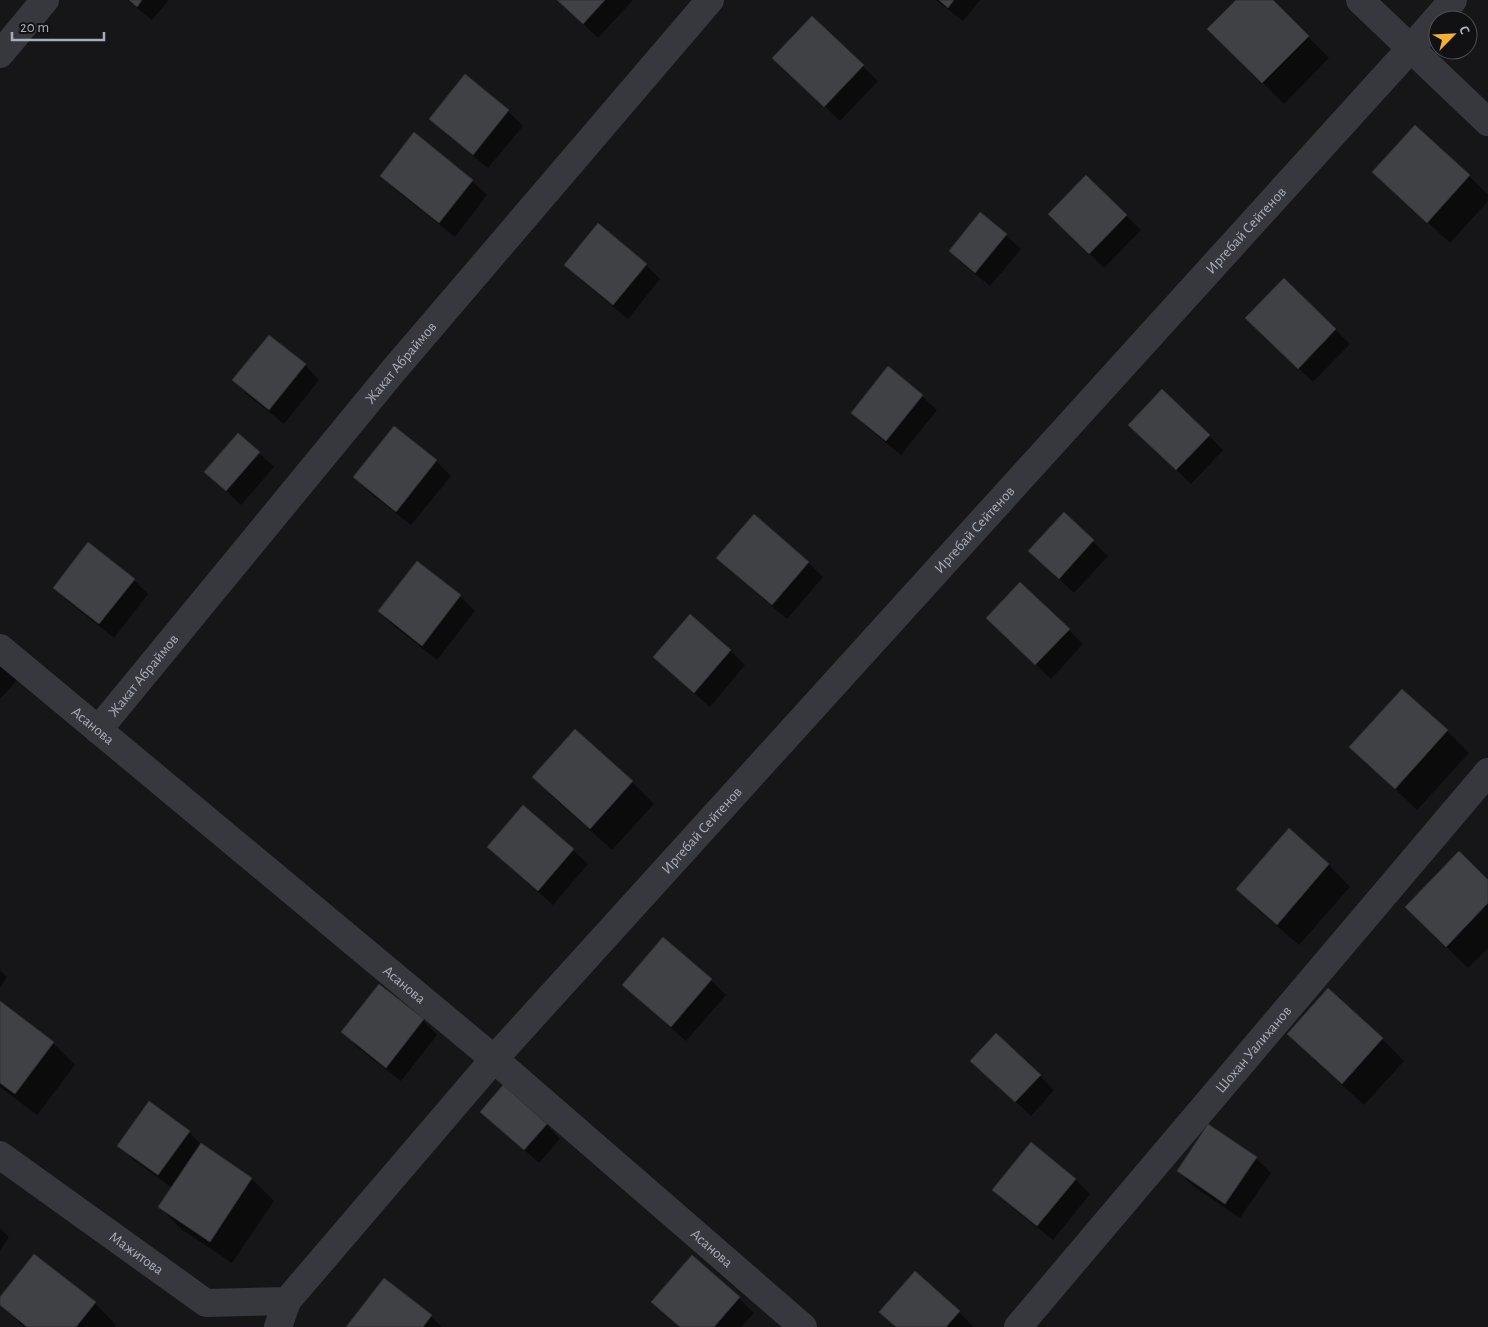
<svg xmlns="http://www.w3.org/2000/svg" width="1488" height="1327" viewBox="0 0 1488 1327" font-family="'Alegreya Sans',sans-serif">
  <style>
    .shadow { fill: #0007 }
    .building { fill: #404145; stroke: #303034 }
    .lines { fill: none; stroke-linecap: round; stroke-linejoin: round }
    .minor { stroke: #37383d; stroke-width: 28 }
    .labels { text-anchor: middle; dominant-baseline: central; stroke-width: 4; stroke-linejoin: round; paint-order: stroke }
    .street-label { font-size: 15px; fill: #a8adb8; stroke: #111113 }
  </style>
  <rect width="100%" height="100%" fill="#161618"/>
  <path class="shadow" d="M127 0H169L152 20Z
    M558 0H633L598 38Z
    M936 0H980L963 21Z
    M1237 0H1271L1329 58 1284 104 1209 29Z
    M812 18 878 81 840 121 789 72Z
    M465 76 508 111 523 126 488 168 445 133 430 118Z
    M1374 172 1469 176 1488 195V201L1450 243Z
    M382 176 472 181 487 195 455 237 396 190Z
    M1086 177 1141 230 1104 268 1050 214Z
    M1006 235 1021 249 990 286 965 266 950 251Z
    M566 265H646L660 279 628 319 580 279Z
    M1284 279 1350 344 1313 382 1261 333Z
    M305 365 319 380 284 424 248 395 234 380Z
    M888 368 922 396 937 410 901 455 867 427 852 412Z
    M394 428 436 461 451 476 411 525 369 492 354 477Z
    M1209 436 1223 450 1191 484 1145 439Z
    M259 453 274 467 241 505 206 472Z
    M1064 514 1108 556 1074 593 1044 565Z
    M718 558 808 562 823 577 787 619 732 572Z
    M417 563 460 596 475 611 437 660 394 626 379 611Z
    M134 580 148 594 114 638 69 602 54 588Z
    M690 616 731 651 745 665 710 707 669 671Z
    M1069 630 1083 644 1051 679 1002 632Z
    M0 661 18 679 0 699Z
    M1402 691 1447 731 1469 753 1417 810 1351 747Z
    M533 777 632 782 654 804 612 850 555 799Z
    M1289 830 1329 865 1350 887 1299 945 1259 911 1238 889Z
    M488 847 573 850 588 864 553 905 503 861Z
    M1488 882V948L1468 968 1428 929Z
    M663 939 711 980 726 995 686 1041 638 999 623 984Z
    M0 970 7 977 0 988Z
    M1328 990 1382 1039 1404 1061 1364 1105 1310 1056 1289 1034Z
    M0 1002 53 1043 75 1065 37 1115 0 1087Z
    M423 1020 437 1035 401 1081 357 1047 343 1032Z
    M987 1075 1040 1076 1054 1090 1031 1116Z
    M482 1112 546 1124 560 1139 539 1163Z
    M1208 1126 1256 1158 1271 1173 1240 1218 1193 1186 1178 1171Z
    M189 1132 203 1146 252 1179 274 1201 232 1263 181 1229 160 1207 172 1188 134 1160 119 1145Z
    M1075 1179 1090 1194 1053 1240 1008 1204 994 1190Z
    M0 1228 9 1237 0 1251Z
    M692 1257 739 1298 754 1313 741 1327H680L668 1316Z
    M915 1273 959 1312 974 1327H895L881 1312Z
    M384 1280 431 1316 442 1327H347Z
    M0 1299 95 1303 116 1325 115 1327H24L0 1304Z"/>
  <path class="building" d="M129 0H142L137 7Z
    M557 0H605L583 24Z
    M939 0H954L948 8Z
    M1236 0H1273L1309 36 1262 83 1207 29Z
    M812 16 864 65 824 107 772 58Z
    M465 74 509 110 473 155 429 119Z
    M1415 125 1470 175 1427 223 1372 172Z
    M414 132 473 180 439 223 380 176Z
    M1086 175 1127 215 1089 254 1048 214Z
    M980 212 1007 234 975 273 949 251Z
    M598 223 647 264 613 305 564 265Z
    M1284 278 1336 329 1298 369 1245 318Z
    M269 335 306 364 269 410 232 380Z
    M888 366 923 395 886 441 851 413Z
    M1162 389 1210 435 1176 470 1128 425Z
    M394 426 437 460 396 512 353 477Z
    M238 433 260 452 226 491 204 472Z
    M1064 512 1094 540 1059 579 1028 551Z
    M754 514 809 562 772 605 716 558Z
    M88 542 135 579 99 624 53 588Z
    M417 561 461 595 422 646 378 611Z
    M1020 582 1070 629 1035 665 986 618Z
    M690 614 731 650 694 693 653 657Z
    M1402 689 1448 730 1395 789 1349 747Z
    M575 729 633 781 590 829 532 777Z
    M523 805 574 849 538 891 487 847Z
    M1289 828 1329 864 1277 925 1236 889Z
    M1459 851 1488 880V903L1446 947 1405 907Z
    M663 937 712 979 671 1027 622 985Z
    M379 984 424 1019 386 1068 341 1032Z
    M1328 988 1383 1038 1342 1084 1287 1034Z
    M0 1001 54 1042 15 1094 0 1083Z
    M996 1033 1041 1075 1015 1102 970 1061Z
    M503 1085 547 1124 524 1150 480 1112Z
    M149 1101 190 1131 158 1175 117 1146Z
    M1208 1124 1257 1157 1225 1204 1177 1171Z
    M1031 1142 1076 1179 1037 1226 992 1190Z
    M201 1143 252 1178 210 1242 158 1207Z
    M34 1254 96 1302 76 1327H27L0 1305V1297Z
    M692 1255 740 1297 714 1327H680L651 1302Z
    M915 1271 960 1311 946 1327H896L879 1312Z
    M384 1278 432 1315 423 1327H346Z"/>
  <g class="lines">
    <g class="minor">
      <path d="M1360 0 1488 122"/>
      <path d="M0 54 45 0"/>
      <path id="s1" d="M0 648 494 1059 803 1327"/>
      <path id="s2" d="M98 730 393 371 710 0"/>
      <path id="s3" d="M0 1155 206 1303 287 1301 494 1059 1411 48 1453 0"/>
      <path d="M278 1327 287 1301"/>
      <path id="s4" d="M1018 1327 1488 772"/>
    </g>
  </g>
  <g class="labels">
    <g class="street-label">
      <text stroke="none"><textPath href="#s3" startOffset="1772">Иргебай Сейтенов</textPath></text>
      <text stroke="none"><textPath href="#s2" startOffset="476">Жакат Абраймов</textPath></text>
      <text stroke="none"><textPath href="#s3" startOffset="1368">Иргебай Сейтенов</textPath></text>
      <text stroke="none"><textPath href="#s2" startOffset="71">Жакат Абраймов</textPath></text>
      <text stroke="none"><textPath href="#s1" startOffset="121">Асанова</textPath></text>
      <text stroke="none"><textPath href="#s3" startOffset="962">Иргебай Сейтенов</textPath></text>
      <text stroke="none"><textPath href="#s1" startOffset="526">Асанова</textPath></text>
      <text stroke="none"><textPath href="#s4" startOffset="364">Шохан Уалиханов</textPath></text>
      <text stroke="none"><textPath href="#s1" startOffset="931">Асанова</textPath></text>
      <text stroke="none"><textPath href="#s3" startOffset="168">Мажитова</textPath></text>
    </g>
  </g>
  <g transform="translate(1453 35) rotate(66)"><circle r="24" fill="#111113" stroke="#4d4f55"/>
  <path d="M0-4L9 19L0 12L-9 19Z" fill="#f2b134"/>
  <text y="-8" font-size="14" font-weight="bold" text-anchor="middle" fill="#a8adb8">С</text>
  </g>
  <path d="M12 32v8h92v-8" fill="none" stroke="#a8adb8" stroke-width="2.5"/>
  <text x="20" y="32" font-size="15" fill="#a8adb8" stroke="#111113" stroke-width="4" paint-order="stroke">20 m</text>
</svg>
